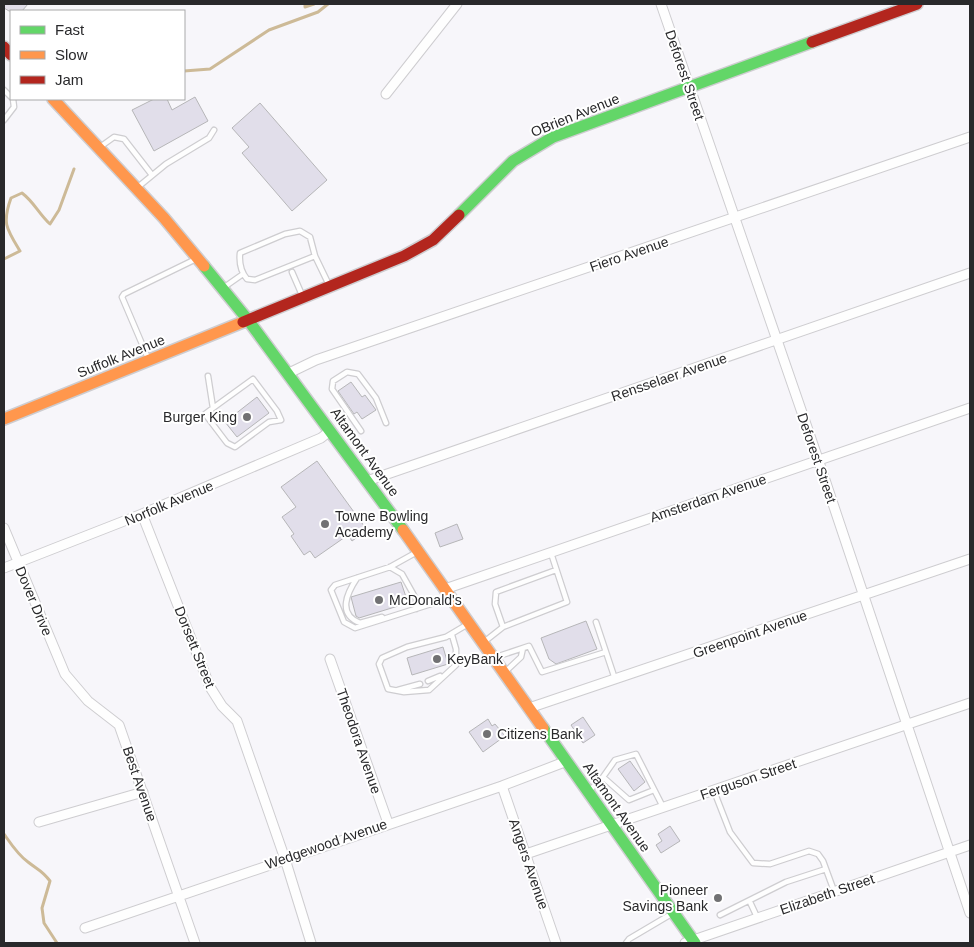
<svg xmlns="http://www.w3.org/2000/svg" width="974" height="947" viewBox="0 0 974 947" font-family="Arial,sans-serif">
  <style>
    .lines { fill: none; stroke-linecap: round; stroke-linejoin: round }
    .stream { stroke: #cdba97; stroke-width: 3 }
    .building { fill: #e1deea; stroke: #b6b6b8 }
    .lane-casing { stroke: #cecdd0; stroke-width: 7 }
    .street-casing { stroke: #cecdd0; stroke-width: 11 }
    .fast-casing { stroke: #cecdd0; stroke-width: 14 }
    .slow-casing { stroke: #cecdd0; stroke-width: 14 }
    .jam-casing { stroke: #cecdd0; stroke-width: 14 }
    .lane { stroke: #fefefe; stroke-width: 4.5 }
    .street { stroke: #fefefe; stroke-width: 9 }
    .fast { stroke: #63d668; stroke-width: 11 }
    .slow { stroke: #ff974d; stroke-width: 11 }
    .jam { stroke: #b3261e; stroke-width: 11 }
    .poi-dot { fill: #717173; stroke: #fff; stroke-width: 2 }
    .labels { text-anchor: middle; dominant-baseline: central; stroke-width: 4; stroke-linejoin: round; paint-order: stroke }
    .street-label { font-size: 14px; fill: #29292b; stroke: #fff }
    .poi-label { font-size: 14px; fill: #29292b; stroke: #fff; text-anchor: start }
  </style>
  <rect width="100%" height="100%" fill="#f7f6fa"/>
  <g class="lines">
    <path class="stream" d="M305 4V7L314 4
      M184 71 210 69 269 30 318 12 328 4
      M4 259 20 251C6 228 2 223 11 198L22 193C34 202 39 214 50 224L59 210 74 169
      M4 834C11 844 18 855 28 862 38 870 42 870 50 881L42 908 44 923 57 943"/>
  </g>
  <path class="building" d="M4 4H28L22 11H9L4 8Z
    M195 97 208 121 154 151 132 110 154 99H167L172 110Z
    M260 103 327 180 292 211 242 153 249 147 232 128Z
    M351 382 362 397 365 395 376 410 362 419 357 412 354 414 338 391Z
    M257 397 269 413 237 437 225 422Z
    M317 461 367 530 352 541 348 535 315 558 310 551 304 555 291 536 294 534 282 517 296 507 281 487Z
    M457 524 463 539 440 547 435 533Z
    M401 582 408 603 359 618 356 616 351 597Z
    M586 621 597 649 556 664 549 659 541 638Z
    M443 647 448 664 412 675 407 658Z
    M583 717 595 735 583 743 571 725Z
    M488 719 492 726 495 724 505 736 483 752 469 732Z
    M630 761 645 782 634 791 618 769Z
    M670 826 680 841 661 853 656 845 662 841 658 834Z"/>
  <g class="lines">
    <defs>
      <path id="lane" d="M4 90 11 97
        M4 120 14 107 13 99
        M100 147 114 137 124 139 152 175
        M138 187 166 164 209 138 214 130
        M315 256 310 237 300 231 285 234 240 253C239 263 241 272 247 279L255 280 315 256 329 285
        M292 272 302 295
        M223 288 243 274
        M148 358 122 297 124 294 196 259
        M208 376 213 408 253 379 277 411 281 420 269 422 235 447 227 443 205 414 213 408
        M361 431 332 389 333 381 347 372 358 374 376 398 386 423
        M417 552 390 567 335 585 331 590 344 622 355 628 450 598
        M390 567 402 574 416 599V609
        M357 578C347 593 337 614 360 623L382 617
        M503 627 495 604 496 592 556 570
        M452 635 456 649V665L429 690 404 692 388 689 379 664 382 658 407 647 446 637 468 624
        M484 642 503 627 567 602 551 553
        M606 652 615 679
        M496 657 529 646 542 672 606 652 596 622
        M505 672 521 657 523 648
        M428 681 440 676
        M398 690 420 684
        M603 777 629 800 654 790
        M589 791 603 777 615 760 636 754 663 807
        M714 791 730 832 753 863 770 864 809 851 818 854 823 861 834 891
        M750 902 757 917
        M720 915 786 882 826 869
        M626 943 629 939 673 913"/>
      <path id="street" d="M661 4 818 459 970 913
        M386 94 457 4
        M289 373 316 360 970 137
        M367 481 970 273
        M142 514 210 687 222 706 237 721 285 859 311 943
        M4 528 65 674 88 701 119 725 195 943
        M4 568 142 514 321 438 330 431
        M445 589 970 408
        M330 659 388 823
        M529 708 970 559
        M502 786 556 943
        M39 822 143 792
        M526 854 970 703
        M85 928 502 786 567 761
        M685 943 970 845"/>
      <path id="fast" d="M459 215 513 161 553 137 812 42
        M204 266 248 320 403 530
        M543 728 695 943"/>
      <path id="slow" d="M53 99 164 218 204 266
        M4 419 243 322
        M403 530 543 728"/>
      <path id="jam" d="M812 42 917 4
        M4 47 11 55
        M243 322 404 256 433 240 459 215"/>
    </defs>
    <use href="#lane" class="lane-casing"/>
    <use href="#street" class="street-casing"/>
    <use href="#fast" class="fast-casing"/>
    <use href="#slow" class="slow-casing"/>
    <use href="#jam" class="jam-casing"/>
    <use href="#lane" class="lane"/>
    <use href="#street" class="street"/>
    <use href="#fast" class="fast"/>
    <use href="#slow" class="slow"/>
    <use href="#jam" class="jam"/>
  </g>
  <g class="poi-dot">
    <circle cx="247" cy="417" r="5"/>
    <circle cx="325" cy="524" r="5"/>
    <circle cx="379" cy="600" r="5"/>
    <circle cx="437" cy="659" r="5"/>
    <circle cx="487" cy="734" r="5"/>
    <circle cx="718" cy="898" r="5"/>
  </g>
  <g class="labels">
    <g class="street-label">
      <text transform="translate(685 75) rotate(71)">Deforest Street</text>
      <text transform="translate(575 115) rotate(-22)">OBrien Avenue</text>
      <text transform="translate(629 254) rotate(-19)">Fiero Avenue</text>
      <text transform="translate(121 356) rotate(-22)">Suffolk Avenue</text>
      <text transform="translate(669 377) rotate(-19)">Rensselaer Avenue</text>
      <text transform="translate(365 452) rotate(54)">Altamont Avenue</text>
      <text transform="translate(817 458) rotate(71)">Deforest Street</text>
      <text transform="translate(708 498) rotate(-19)">Amsterdam Avenue</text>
      <text transform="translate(169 503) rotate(-23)">Norfolk Avenue</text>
      <text transform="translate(34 601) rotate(67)">Dover Drive</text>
      <text transform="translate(750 634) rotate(-19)">Greenpoint Avenue</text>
      <text transform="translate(195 647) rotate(68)">Dorsett Street</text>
      <text transform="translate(359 741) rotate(71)">Theodora Avenue</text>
      <text transform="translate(748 779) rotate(-19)">Ferguson Street</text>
      <text transform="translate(140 784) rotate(71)">Best Avenue</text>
      <text transform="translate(617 807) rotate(55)">Altamont Avenue</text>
      <text transform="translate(326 844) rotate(-19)">Wedgewood Avenue</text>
      <text transform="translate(529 864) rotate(71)">Angers Avenue</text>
      <text transform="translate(827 894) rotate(-19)">Elizabeth Street</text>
    </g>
    <g class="poi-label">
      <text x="237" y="417" text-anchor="end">Burger King</text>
      <text x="335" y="516">Towne Bowling<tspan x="335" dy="16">Academy</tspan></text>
      <text x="389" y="600">McDonald's</text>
      <text x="447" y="659">KeyBank</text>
      <text x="497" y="734">Citizens Bank</text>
      <text x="708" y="890" text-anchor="end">Pioneer<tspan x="708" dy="16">Savings Bank</tspan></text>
    </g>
  </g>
  <rect width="974" height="947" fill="none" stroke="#29292b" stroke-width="10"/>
  <rect x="10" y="10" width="175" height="90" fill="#ffffff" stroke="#a9a9aa"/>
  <rect x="20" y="26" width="25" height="8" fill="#63d668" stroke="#a9a9aa"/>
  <text x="55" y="35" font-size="15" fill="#29292b">Fast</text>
  <rect x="20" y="51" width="25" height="8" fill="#ff974d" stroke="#a9a9aa"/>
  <text x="55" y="60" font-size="15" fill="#29292b">Slow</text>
  <rect x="20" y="76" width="25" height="8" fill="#b3261e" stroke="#a9a9aa"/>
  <text x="55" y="85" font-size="15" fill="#29292b">Jam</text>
</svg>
